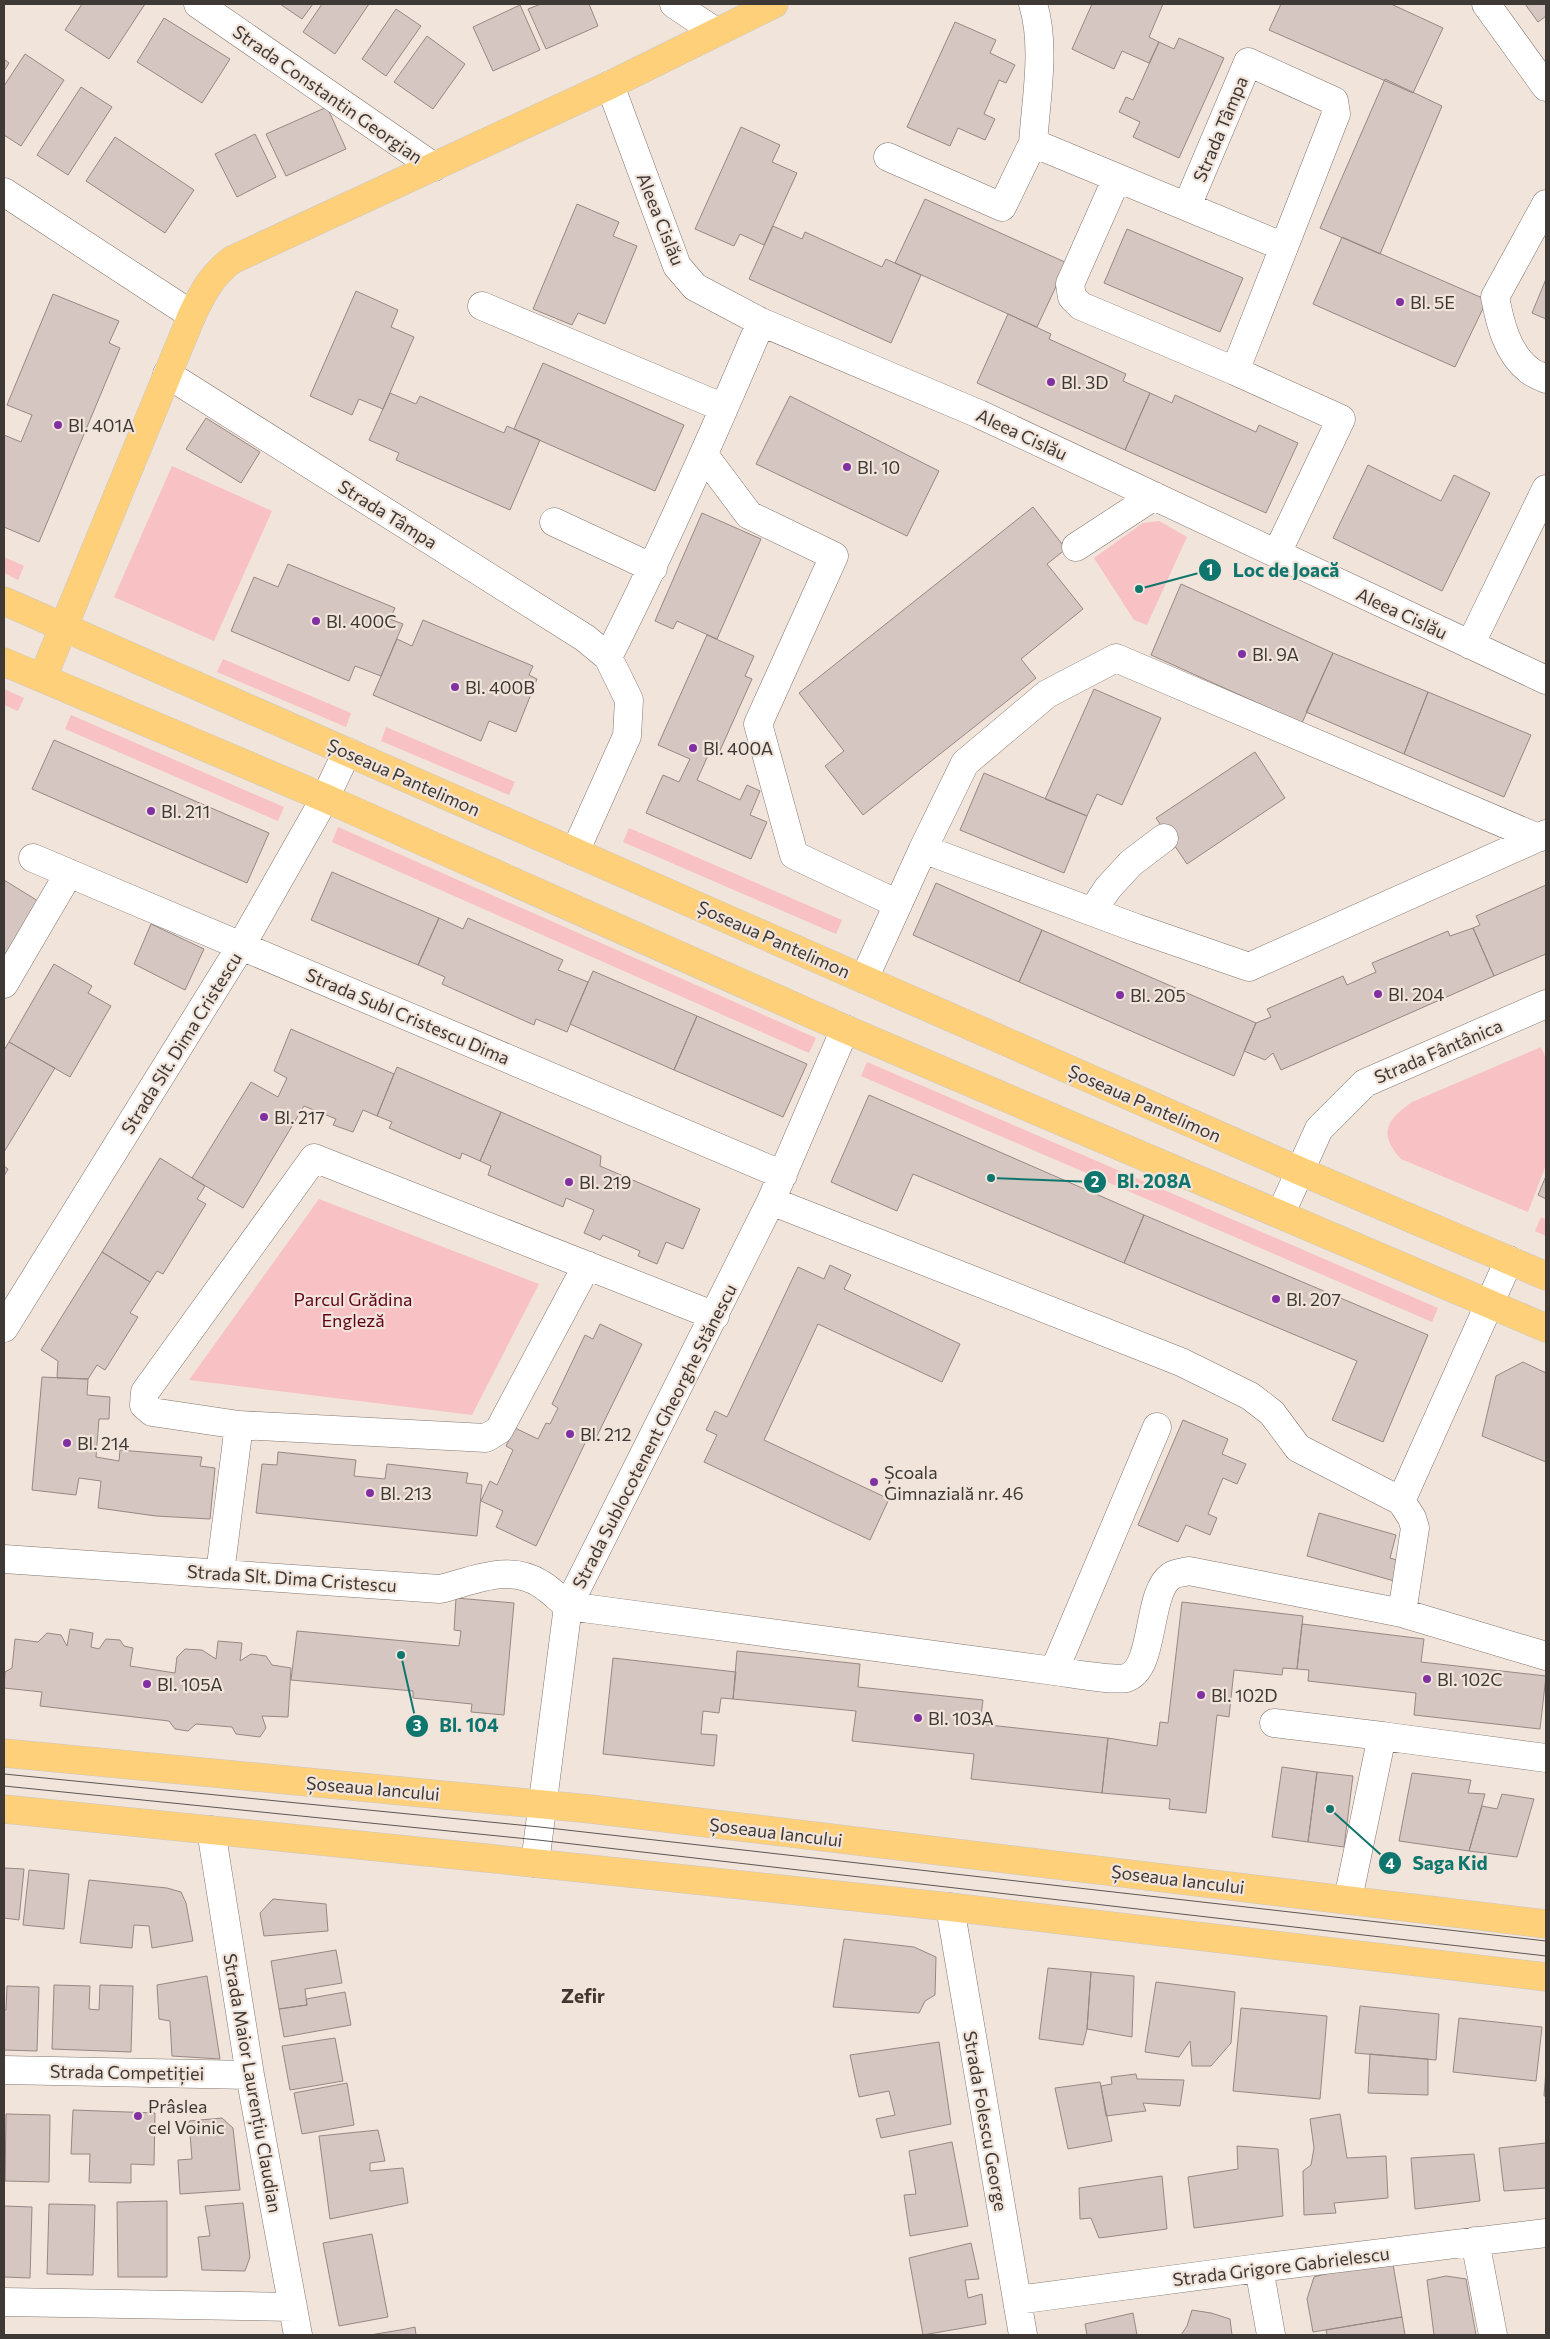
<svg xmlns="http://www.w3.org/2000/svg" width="1550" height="2339" viewBox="0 0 1550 2339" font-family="Commissioner,sans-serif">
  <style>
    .green { fill: #f8c1c4 }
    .building { fill: #d6c6c1; stroke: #978884 }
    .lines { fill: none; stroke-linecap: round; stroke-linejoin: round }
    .minor-casing { stroke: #82766e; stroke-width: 29 }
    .major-casing { stroke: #c9c8c7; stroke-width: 29 }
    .minor { stroke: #fff; stroke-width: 28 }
    .major { stroke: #fed07a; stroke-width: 28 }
    .tram { stroke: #5d5652; stroke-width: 1 }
    .poi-dot { fill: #8030a0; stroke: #f1e4db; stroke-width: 2 }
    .labels { text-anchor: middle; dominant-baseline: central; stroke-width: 4.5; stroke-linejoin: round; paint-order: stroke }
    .street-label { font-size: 18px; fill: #3f3936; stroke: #f1e4db }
    .poi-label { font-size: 18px; fill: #3f3936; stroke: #f1e4db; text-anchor: start }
    .park-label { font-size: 18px; fill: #61001b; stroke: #f1e4db }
    .neighbourhood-label { font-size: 19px; font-weight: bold; fill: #41362f; stroke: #f1e4db }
    .leader { fill: none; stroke: #0f766e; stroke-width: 2 }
    .callout-dot { fill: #0f766e; stroke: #f1e4db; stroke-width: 2 }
    .mark-label { font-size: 15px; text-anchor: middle; font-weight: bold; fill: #fff }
    .callout-label { font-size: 19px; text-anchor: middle; font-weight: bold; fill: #0f766e; stroke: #f1e4db; stroke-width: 4.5; stroke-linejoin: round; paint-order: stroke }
  </style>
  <rect width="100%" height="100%" fill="#f1e4db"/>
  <path class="green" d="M172 466 272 511 214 641 114 597Z
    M1159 521 1187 537 1147 625 1134 620 1094 558 1143 523Z
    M4 557 24 566 18 580 4 573Z
    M223 659 351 713 346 727 217 672Z
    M4 689 24 698 18 711 4 705Z
    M71 715 284 807 278 821 65 729Z
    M386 727 515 782 509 795 381 741Z
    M338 827 816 1038 809 1053 332 842Z
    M629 828 842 920 836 934 623 842Z
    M1541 1047 1546 1059V1165L1528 1212 1401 1159C1378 1134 1386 1120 1412 1102Z
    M867 1062 1438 1308 1432 1322 861 1076Z
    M319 1199 539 1284 472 1415 189 1380Z
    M1541 1217 1546 1220V1236L1535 1231Z"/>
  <path class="building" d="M82 4H145L109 59 65 30Z
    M280 4H313L302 19Z
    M322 4H369L335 54 303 32Z
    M541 4H589L598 26 546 49 528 9Z
    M1092 4H1163L1149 37 1159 42 1149 63 1122 51 1114 69 1072 49Z
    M1281 4H1391L1443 28 1413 93 1269 30Z
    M1525 4H1546V16L1538 22Z
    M520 5 540 50 493 71 473 27Z
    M396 9 421 26 386 76 362 59Z
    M164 18 230 59 202 103 137 62Z
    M955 22 996 40 990 53 1015 65 1006 83 999 80 984 114 995 119 985 140 958 128 950 146 907 127Z
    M427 36 465 64 433 109 394 82Z
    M1179 38 1224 58 1179 158 1133 137 1140 122 1119 112 1126 97 1133 100 1159 42 1174 49Z
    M25 54 64 80 21 146 4 135V86Z
    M4 59 9 63 4 71Z
    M1385 79 1442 106 1380 254 1320 228Z
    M81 87 112 107 68 175 37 155Z
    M327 107 346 149 286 176 266 134Z
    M741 127 780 145 772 162 797 173 764 245 740 234 734 246 695 229Z
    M255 134 276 177 237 197 215 154Z
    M115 137 194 190 165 233 86 181Z
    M925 199 1067 263 1037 327 895 263Z
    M577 204 619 222 613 236 637 246 605 324 578 313 572 325 533 309Z
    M773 226 802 239 805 232 882 267 886 259 921 275 891 343 749 279Z
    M1127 229 1243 278 1220 332 1104 283Z
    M1342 237 1487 300 1455 367 1313 304Z
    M1546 279V319L1532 313Z
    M356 291 398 310 391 327 414 337 383 409 359 399 352 415 310 396Z
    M53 294 119 321 109 343 120 348 39 542 4 527V435L21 442 32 415 7 405Z
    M1008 314 1051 334 1049 339 1126 374 1123 381 1150 393 1125 450 977 383Z
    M543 363 684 425 655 491 514 429Z
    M390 393 416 404 420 396 504 433 507 426 540 440 510 510 396 460 399 453 369 440Z
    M1150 393 1172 403 1175 395 1256 432 1259 425 1298 443 1266 513 1125 450Z
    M790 396 939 471 907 536 756 464Z
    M206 418 260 452 241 483 186 449Z
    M1368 465 1441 501 1454 475 1490 493 1442 591 1333 538Z
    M1033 507 1066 549 1047 564 1083 609 1021 659 1036 678 863 815 825 766 844 751 799 693Z
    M702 513 761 539 717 639 677 621 673 629 655 621Z
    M288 564 395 608 390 619 403 624 381 676 355 666 349 681 231 631 254 577 278 587Z
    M1181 584 1333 653 1302 723 1151 655Z
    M423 620 533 666 529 675 537 679 516 732 489 721 481 741 373 695 397 639 412 646Z
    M707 635 754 656 745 676 752 679 718 755 710 751 697 780 740 800 747 785 760 791 750 815 767 822 751 859 646 813 663 775 679 782 690 759 658 745Z
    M1333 653 1428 692 1404 754 1306 712Z
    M1094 689 1161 718 1122 805 1097 794 1087 816 1045 799Z
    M1428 692 1531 735 1504 797 1404 754Z
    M54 740 269 833 247 883 32 789Z
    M1255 752 1285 798 1187 864 1156 818Z
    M984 773 1087 816 1064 873 960 830Z
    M332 872 439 918 418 965 311 920Z
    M4 880 38 901 4 959Z
    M936 883 1042 930 1019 982 913 935Z
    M1546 885V954L1494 976 1473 928 1480 925 1476 916Z
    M439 918 463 929 468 918 563 960 558 970 588 982 567 1032 536 1019 534 1025 442 984 445 977 418 965Z
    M151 924 204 949 185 990 134 964Z
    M1473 928 1494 976 1281 1070 1273 1053 1265 1060 1244 1051 1256 1023 1271 1017 1267 1009 1343 976 1347 985 1376 972 1372 963 1448 931 1450 936Z
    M1042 930 1256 1023 1234 1076 1019 982Z
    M54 964 92 986 88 993 111 1006 70 1077 9 1042Z
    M593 971 697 1016 674 1070 570 1024Z
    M697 1016 807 1064 783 1117 674 1070Z
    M291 1029 394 1074 377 1116 363 1110 353 1132 333 1125 336 1119 304 1106 243 1208 192 1178 251 1082 278 1097 287 1078 274 1071Z
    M9 1042 55 1068 4 1152V1050Z
    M397 1067 501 1112 480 1161 462 1153 460 1159 389 1128 392 1122 377 1116Z
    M869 1095 1144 1215 1124 1263 913 1174 897 1211 831 1182Z
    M501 1112 601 1156 600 1166 700 1209 683 1249 666 1242 657 1264 638 1256 640 1251 603 1235 600 1240 584 1233 594 1210 566 1198 563 1207 488 1175 491 1166 480 1161Z
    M160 1158 205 1186 197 1199 206 1204 163 1274 157 1271 150 1282 102 1252Z
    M4 1166 8 1169 4 1176Z
    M1546 1176V1199L1538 1195Z
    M1144 1215 1428 1335 1383 1442 1332 1420 1357 1361 1124 1263Z
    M102 1252 150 1282 130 1313 138 1317 105 1370 97 1365 88 1379 57 1378 58 1361 41 1350Z
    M830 1265 851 1275 844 1289 960 1344 942 1382 818 1324 764 1440 889 1499 870 1540 704 1462 717 1435 706 1430 715 1411 727 1417 798 1267 824 1279Z
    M600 1324 642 1344 594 1442 587 1439 536 1546 496 1527 503 1511 481 1501 490 1481 497 1485 513 1450 506 1446 515 1428 538 1439 546 1423 550 1424 558 1408 552 1404 585 1335 593 1339Z
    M1523 1362 1546 1373V1462L1482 1436 1496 1376Z
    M42 1377 88 1379 87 1395 110 1397 109 1419H99L96 1457 119 1461 120 1450 202 1457 200 1466 215 1468 210 1519 156 1516 98 1508 101 1481 79 1478 76 1495 32 1490Z
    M1183 1420 1228 1439 1222 1454 1246 1464 1237 1484 1223 1478 1208 1514 1217 1518 1210 1535 1186 1525 1178 1542 1138 1525Z
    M278 1452 356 1460 354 1476 385 1479 387 1464 468 1473 466 1483 482 1485 477 1536 256 1513 262 1464 277 1465Z
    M1319 1513 1396 1535 1390 1558 1400 1561 1394 1581 1307 1556Z
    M456 1598 514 1603 504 1715 471 1712 472 1704 413 1698V1691L291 1680 297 1631 459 1646 461 1631 454 1630Z
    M1182 1602 1303 1616 1297 1669 1283 1668 1282 1675 1234 1670 1229 1717 1217 1715 1206 1813 1169 1809 1170 1799 1102 1793 1108 1738 1157 1746 1160 1722 1168 1723Z
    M1302 1624 1424 1639 1421 1662 1546 1676 1540 1729 1414 1715 1416 1693 1308 1681 1309 1670 1297 1669Z
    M70 1629 93 1633 91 1647 99 1649 106 1639 120 1640 124 1646 133 1648 130 1666 175 1673 177 1657 185 1649 202 1650 216 1659 218 1641 242 1643 240 1661 251 1654 266 1656 272 1665 291 1668 288 1717 262 1716 266 1728 260 1737 236 1734 232 1727 196 1724 188 1731 175 1729 169 1721 40 1706 42 1692 4 1688 5 1672 12 1668 15 1639 38 1642 47 1633 61 1635 67 1646Z
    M737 1651 860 1664 858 1687 983 1700 980 1724 1108 1738 1102 1793 971 1779 974 1754 852 1741 856 1711 733 1699Z
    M613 1658 736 1672 733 1699 721 1698 719 1713 703 1711 701 1734 717 1735 714 1766 603 1754Z
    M1282 1767 1317 1772 1308 1842 1272 1837Z
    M1317 1772 1353 1776 1344 1847 1308 1842Z
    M1412 1773 1471 1780 1468 1793 1485 1794 1469 1851 1399 1841Z
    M1502 1794 1534 1799 1517 1857 1469 1851 1482 1806 1497 1809Z
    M4 1868 24 1869 19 1920 4 1918Z
    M29 1870 69 1874 64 1929 23 1925Z
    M89 1880 167 1888 181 1892 186 1903 193 1941 152 1948 149 1926 134 1925 132 1948 80 1943Z
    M273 1899 326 1904 328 1931 264 1936 260 1913Z
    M844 1939 914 1947 936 1957 935 1995 925 2001 919 2013 833 2007Z
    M336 1950 342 1983 305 1989 307 2005 279 2009 271 1961Z
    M1048 1968 1091 1972 1087 2029 1083 2045 1039 2039Z
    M1091 1972 1134 1976 1132 2037 1087 2029Z
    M207 1976 220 2059 172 2056 170 2021 159 2019 157 1985Z
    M1156 1982 1235 1992 1231 2043 1211 2066H1192L1190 2041 1179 2057 1145 2052Z
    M54 1985 90 1986 89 2009 99 2010 100 1985 133 1986 131 2052 52 2049Z
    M7 1986 39 1987 37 2051 4 2050V2010H6Z
    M345 1992 351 2025 284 2037 279 2009 307 2005 306 1999Z
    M1360 2006 1439 2014 1436 2060 1355 2053Z
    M1241 2008 1327 2016 1320 2099 1233 2091Z
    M1459 2018 1542 2027 1536 2081 1453 2072Z
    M335 2038 343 2081 290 2090 282 2046Z
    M939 2042 951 2124 881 2138 876 2119 895 2115 889 2091 859 2097 850 2055Z
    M1370 2054 1428 2059V2095L1368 2093Z
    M1546 2070V2096H1544Z
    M1136 2074 1137 2079 1184 2080 1180 2106 1143 2103 1146 2111 1106 2116 1101 2086 1112 2084 1111 2077Z
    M1100 2082 1112 2141 1068 2149 1055 2088Z
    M347 2083 354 2125 302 2134 294 2093Z
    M73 2110 155 2113 154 2165 131 2164V2183L89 2182 90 2154H71Z
    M6 2114 50 2115 49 2182 5 2181Z
    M1340 2114 1347 2158 1386 2156 1388 2198 1334 2203 1336 2213 1304 2215 1303 2171 1311 2165 1314 2148 1310 2119Z
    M222 2118 233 2128 240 2190 180 2194 178 2160 192 2159 189 2121Z
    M378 2130 385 2161 370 2163V2171L403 2168 408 2203 330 2219 319 2136Z
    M952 2142 968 2226 910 2236 904 2195 916 2194 909 2151Z
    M1546 2143V2188L1504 2191 1499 2148Z
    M1237 2146 1278 2149 1283 2216 1194 2228 1188 2177 1238 2169Z
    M1474 2154 1480 2201 1415 2209 1411 2158Z
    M1162 2176 1167 2229 1099 2238 1091 2218 1080 2219 1079 2188Z
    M167 2201V2277H118L117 2202Z
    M243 2203 250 2257 245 2271 202 2270 198 2237 210 2236 205 2206Z
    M49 2204 95 2205 93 2275 47 2274Z
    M4 2206 32 2207 30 2278 4 2277Z
    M372 2234 388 2317 339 2326 323 2243Z
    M971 2243 979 2279 965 2280 968 2298 982 2294 986 2324 923 2335 909 2258Z
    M1393 2264 1402 2317 1313 2332 1307 2299 1314 2277 1340 2270Z
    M1446 2276 1466 2279 1476 2335H1434L1427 2280Z
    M1192 2310 1211 2313 1230 2319 1232 2335H1172H1181L1187 2326Z
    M1133 2313 1137 2335H1087L1085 2324Z
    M1402 2317 1405 2335H1327L1326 2330Z
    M415 2327 416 2335H370L406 2329Z"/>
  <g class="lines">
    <defs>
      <path id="minor" d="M198 4 434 167
        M674 4 716 32
        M1033 4C1046 45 1036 100 1033 143L1284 247 1336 114 1334 101 1248 62 1187 206
        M1486 4 1546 87
        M610 85 677 266 695 287 761 322 979 414 1546 680
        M888 157 1002 207 1033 143
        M1117 178 1070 284 1072 297 1081 306 1235 371 1284 247
        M4 192 192 315
        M1546 204 1495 297C1500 323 1507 353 1529 370 1533 374 1541 376 1546 379
        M482 306 724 408
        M1235 371 1341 419 1277 553
        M167 374 585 638 608 657 629 700 627 736 575 852
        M704 455 749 515 834 556 758 724 794 855 898 904
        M554 522 653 568
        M1076 547 1154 496
        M1470 645 1546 489
        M608 657C664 547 713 435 761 322
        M923 849 965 763 1047 694 1116 658 1538 838
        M33 858 783 1175
        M1092 912 1108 888 1131 863 1164 838
        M864 979 923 849 1136 928 1249 967 1546 834
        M4 984 69 873
        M771 1201 1181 1362 1250 1396 1272 1413 1298 1448 1401 1501
        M1281 1213 1319 1129 1365 1083 1546 1004
        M587 1265 499 1430 486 1438 239 1425 152 1412 144 1405 145 1392 314 1158 715 1316
        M4 1328 241 946 325 798 347 752
        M4 1559 440 1589C473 1581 509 1563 541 1584 551 1590 559 1599 568 1606L1054 1671C1070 1673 1113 1681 1126 1678 1156 1669 1146 1593 1171 1576 1175 1573 1184 1572 1189 1571L1402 1613 1546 1656
        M220 1573 239 1425
        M1402 1613 1415 1528 1412 1518 1401 1501 1509 1260
        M1054 1671 1157 1427
        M1274 1723 1382 1736 1348 1899
        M1382 1736 1546 1758
        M211 1830 250 2075 298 2335
        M535 1863 568 1606 771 1201 845 1029
        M950 1907 1023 2335
        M4 2070 250 2075
        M1475 2241 1493 2335
        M1259 2268 1271 2335
        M1017 2300 1259 2268 1546 2233
        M4 2302 293 2307"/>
      <path id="major" d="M4 601 1300 1171 1546 1276
        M4 662 325 798 845 1029 1546 1328
        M43 677 192 315C203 292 212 275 232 260L610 85 774 4
        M4 1753 590 1809 1546 1924
        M4 1809 486 1858 950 1907 1546 1977"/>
    </defs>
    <use href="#minor" class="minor-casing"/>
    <use href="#major" class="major-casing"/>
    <use href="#minor" class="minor"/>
    <use href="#major" class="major"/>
    <path class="tram" d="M4 1774 540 1827 1546 1941
      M4 1786 538 1840 1546 1956"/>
  </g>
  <g class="poi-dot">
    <circle cx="1400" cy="302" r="5"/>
    <circle cx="1051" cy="382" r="5"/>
    <circle cx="58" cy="425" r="5"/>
    <circle cx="847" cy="467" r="5"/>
    <circle cx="316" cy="621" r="5"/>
    <circle cx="1242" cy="654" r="5"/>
    <circle cx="455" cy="687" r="5"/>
    <circle cx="693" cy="748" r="5"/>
    <circle cx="151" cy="811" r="5"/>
    <circle cx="1378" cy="994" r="5"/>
    <circle cx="1120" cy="995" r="5"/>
    <circle cx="264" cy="1117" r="5"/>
    <circle cx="569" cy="1182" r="5"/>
    <circle cx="1276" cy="1299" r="5"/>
    <circle cx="570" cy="1434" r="5"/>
    <circle cx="67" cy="1443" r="5"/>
    <circle cx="874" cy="1482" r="5"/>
    <circle cx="370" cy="1493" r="5"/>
    <circle cx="1427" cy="1679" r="5"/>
    <circle cx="147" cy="1684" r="5"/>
    <circle cx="1201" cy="1695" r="5"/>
    <circle cx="918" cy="1718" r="5"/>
    <circle cx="138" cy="2116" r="5"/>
  </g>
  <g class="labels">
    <g class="street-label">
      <text transform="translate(328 94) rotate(35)">Strada Constantin Georgian</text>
      <text transform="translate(1220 129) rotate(-67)">Strada Tâmpa</text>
      <text transform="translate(661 219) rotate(68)">Aleea Cislău</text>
      <text transform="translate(1022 434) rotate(25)">Aleea Cislău</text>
      <text transform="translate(388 514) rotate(32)">Strada Tâmpa</text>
      <text transform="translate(1402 613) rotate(25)">Aleea Cislău</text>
      <text transform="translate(404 777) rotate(24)">Șoseaua Pantelimon</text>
      <text transform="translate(774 939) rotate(24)">Șoseaua Pantelimon</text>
      <text transform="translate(408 1016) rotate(23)">Strada Subl Cristescu Dima</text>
      <text transform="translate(181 1043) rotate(-58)">Strada Slt. Dima Cristescu</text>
      <text transform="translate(1438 1051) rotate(-23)">Strada Fântânica</text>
      <text transform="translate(1145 1103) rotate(24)">Șoseaua Pantelimon</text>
      <text transform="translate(654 1436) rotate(-63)">Strada Sublocotenent Gheorghe Stănescu</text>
      <text transform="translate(292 1578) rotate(4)">Strada Slt. Dima Cristescu</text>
      <text transform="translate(373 1788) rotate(5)">Șoseaua Iancului</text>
      <text transform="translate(776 1832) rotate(7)">Șoseaua Iancului</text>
      <text transform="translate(1178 1879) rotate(7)">Șoseaua Iancului</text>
      <text transform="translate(127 2072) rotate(1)">Strada Competiției</text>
      <text transform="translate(253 2083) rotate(80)">Strada Maior Laurențiu Claudian</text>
      <text transform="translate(986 2121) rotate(80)">Strada Folescu George</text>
      <text transform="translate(1281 2266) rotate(-7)">Strada Grigore Gabrielescu</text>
    </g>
    <g class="poi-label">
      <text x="1410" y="302">Bl. 5E</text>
      <text x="1061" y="382">Bl. 3D</text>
      <text x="68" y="425">Bl. 401A</text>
      <text x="857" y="467">Bl. 10</text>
      <text x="326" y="621">Bl. 400C</text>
      <text x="1252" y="654">Bl. 9A</text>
      <text x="465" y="687">Bl. 400B</text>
      <text x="703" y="748">Bl. 400A</text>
      <text x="161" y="811">Bl. 211</text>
      <text x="1388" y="994">Bl. 204</text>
      <text x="1130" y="995">Bl. 205</text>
      <text x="274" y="1117">Bl. 217</text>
      <text x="579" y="1182">Bl. 219</text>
      <text x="1286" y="1299">Bl. 207</text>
      <text x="580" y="1434">Bl. 212</text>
      <text x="77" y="1443">Bl. 214</text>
      <text x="884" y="1472">Școala<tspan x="884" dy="21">Gimnazială nr. 46</tspan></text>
      <text x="380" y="1493">Bl. 213</text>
      <text x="1437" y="1679">Bl. 102C</text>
      <text x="157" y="1684">Bl. 105A</text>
      <text x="1211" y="1695">Bl. 102D</text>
      <text x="928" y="1718">Bl. 103A</text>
      <text x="148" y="2106">Prâslea<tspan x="148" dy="21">cel Voinic</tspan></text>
    </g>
    <g class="park-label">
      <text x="353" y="1299">Parcul Grădina<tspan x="353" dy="21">Engleză</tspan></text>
    </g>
    <g class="neighbourhood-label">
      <text x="583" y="1995">Zefir</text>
    </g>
  </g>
  <path class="leader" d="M1139 589L1210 570M991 1178L1095 1182M401 1655L417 1726M1330 1809L1390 1863"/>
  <g class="callout-dot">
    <circle cx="1139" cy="589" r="5"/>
    <circle cx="991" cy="1178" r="5"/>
    <circle cx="401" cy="1655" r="5"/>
    <circle cx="1330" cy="1809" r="5"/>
    <circle cx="1210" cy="570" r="12"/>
    <circle cx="1095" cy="1182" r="12"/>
    <circle cx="417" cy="1726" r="12"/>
    <circle cx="1390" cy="1863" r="12"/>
  </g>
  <g class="mark-label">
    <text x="1210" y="575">1</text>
    <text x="1095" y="1187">2</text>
    <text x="417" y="1731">3</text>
    <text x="1390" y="1869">4</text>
  </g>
  <g class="callout-label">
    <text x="1286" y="577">Loc de Joacă</text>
    <text x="1154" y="1188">Bl. 208A</text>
    <text x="469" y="1732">Bl. 104</text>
    <text x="1450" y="1870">Saga Kid</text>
  </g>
  <rect width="1550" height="2339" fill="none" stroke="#3f3936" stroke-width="10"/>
</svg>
